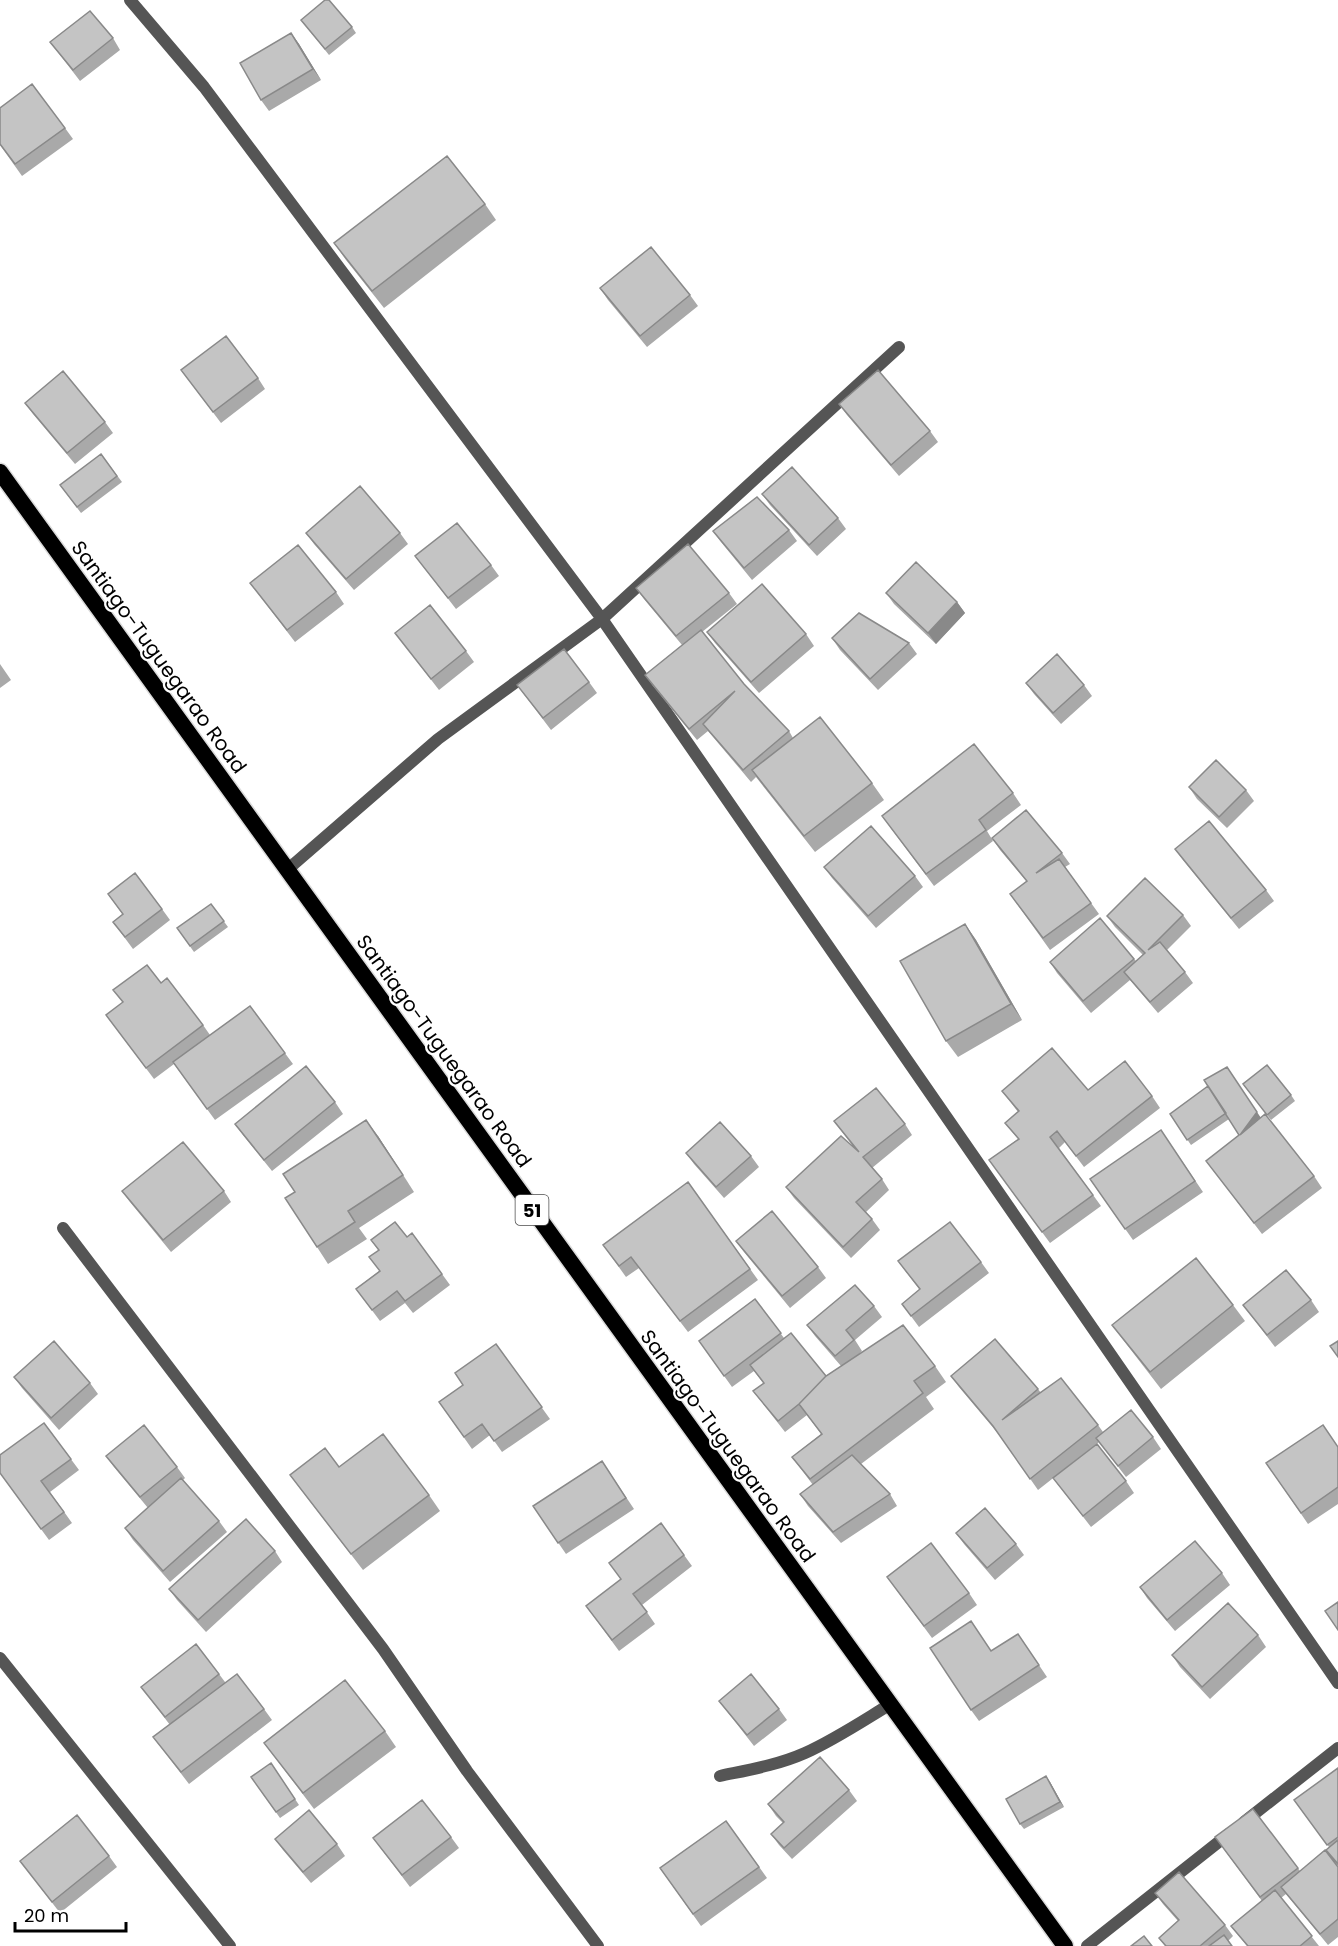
<svg xmlns="http://www.w3.org/2000/svg" width="1338" height="1946" viewBox="0 0 1338 1946" font-family="Poppins,sans-serif">
  <style>
    .lines { fill: none; stroke-linecap: round; stroke-linejoin: round }
    .trunk-casing { stroke: #dbdbdb; stroke-width: 19 }
    .service { stroke: #555; stroke-width: 12 }
    .minor { stroke: #555; stroke-width: 12 }
    .tertiary { stroke: #555; stroke-width: 12 }
    .trunk { stroke: #000; stroke-width: 16 }
    .wall { fill: #a9a9a9 }
    .shaded-wall { fill: #898989 }
    .building { fill: #c4c4c4; stroke: #898989; stroke-width: 1.5 }
    .labels { text-anchor: middle; dominant-baseline: central; stroke-width: 4.5; stroke-linejoin: round; paint-order: stroke }
    .shield { fill: #fff; stroke: #4c4c4c; stroke-width: 1.5 }
    .shield-label { font-size: 18px; font-weight: bold; fill: #000 }
    .street-label { font-size: 20px; fill: #000; stroke: #fff }
  </style>
  <rect width="100%" height="100%" fill="#fff"/>
  <g class="lines">
    <defs>
      <path id="trunk" d="M0 472 1065 1946"/>
    </defs>
    <use href="#trunk" class="trunk-casing"/>
    <path class="service" d="M720 1776C748 1770 778 1765 805 1753 834 1740 861 1722 889 1705"/>
    <path class="minor" d="M130 0 204 87 602 619 1338 1683
      M287 870 438 739 602 619 899 347
      M63 1228 383 1649 467 1771 598 1946
      M0 1658 230 1946"/>
    <path class="tertiary" d="M1244 1822 1338 1748
      M1087 1946 1230 1833"/>
    <use href="#trunk" class="trunk"/>
  </g>
  <path class="wall" d="M301 20 352 27 356 33 329 55Z
    M291 33 299 44 321 80 269 111 261 100Z
    M113 38 120 50 80 81 50 42Z
    M65 128 73 139 22 176 0 145Z
    M485 204 496 220 384 308 346 260 334 243Z
    M600 288 690 295 698 306 647 347 608 300Z
    M181 370 258 378 265 389 221 423Z
    M25 403 105 422 113 433 75 464 33 414Z
    M839 404 930 431 938 442 899 476 847 415Z
    M101 454 122 482 81 513 60 485Z
    M762 494 838 518 846 529 817 556 770 505Z
    M789 530 797 541 752 580 721 542 713 531Z
    M306 533H400L408 544 354 590 314 544Z
    M415 556 491 565 499 576 456 609Z
    M250 583 336 592 344 604 295 642Z
    M636 588 729 593 737 604 702 632 744 684 789 731 793 738 872 783 884 800 815 852 756 777 751 782 708 731 697 740 653 686 645 675 682 645 644 599Z
    M886 593 957 602 965 613 936 644 894 604Z
    M707 632 806 634 814 646 759 693 715 643Z
    M395 633 466 651 474 662 439 690Z
    M832 638 909 643 917 654 878 690 840 650Z
    M0 664 11 680 0 688Z
    M589 682 597 693 551 730 517 685Z
    M1026 683 1084 685 1092 696 1061 724 1034 694Z
    M1189 787 1246 790 1254 801 1227 828 1197 799Z
    M1013 793 1021 805 987 831 993 841 934 886 890 827Z
    M992 838 1062 853 1070 864 1065 867 1099 914 1050 950 1010 894 1027 882 1000 850Z
    M1175 849 1266 890 1274 901 1239 929 1183 860Z
    M824 867 915 876 923 887 876 928 832 878Z
    M108 894 162 909 170 920 133 949 113 922 123 915Z
    M211 904 228 927 194 952 177 928Z
    M1183 915 1191 926 1167 950 1185 972 1193 983 1158 1013 1130 980 1091 1013 1057 973 1050 962 1134 959 1136 961 1143 955 1115 927 1107 916Z
    M965 924 976 940 1022 1020 958 1057 946 1041Z
    M161 983 203 1025 210 1035 250 1006 293 1064 215 1120 174 1064 154 1079 106 1015Z
    M1243 1084 1291 1095 1295 1101 1271 1120Z
    M1208 1086 1261 1118 1314 1176 1322 1188 1262 1234 1206 1161 1239 1135 1229 1119 1191 1145 1170 1114Z
    M1088 1090 1152 1096 1160 1108 1084 1167 1065 1142 1059 1148 1101 1206 1050 1243 989 1160 1018 1139 1005 1123 1018 1112 1002 1091Z
    M335 1102 343 1114 272 1171 243 1135 235 1124Z
    M834 1121 905 1124 912 1135 872 1168 882 1179 889 1190 866 1212 872 1219 880 1230 851 1258 794 1198 786 1187 855 1149Z
    M1161 1130 1203 1192 1133 1240 1090 1179Z
    M378 1136 414 1192 359 1228 367 1239 328 1264 317 1247Z
    M686 1153 751 1156 759 1167 724 1198 694 1164Z
    M688 1182 758 1280 688 1332 639 1268 626 1277 603 1245Z
    M122 1191H224L231 1202 171 1252 130 1202Z
    M407 1237 442 1274 450 1285 413 1313 405 1303 380 1321 356 1289 379 1271 378 1250 371 1240Z
    M736 1241 818 1267 826 1278 790 1308 744 1252Z
    M898 1261 981 1262 989 1273 919 1327 902 1304 920 1290Z
    M755 1299 784 1338 826 1376 841 1366 815 1336 807 1325 874 1306 882 1317 855 1340 862 1351 858 1355 935 1366 946 1382 926 1397 934 1409 861 1464 890 1494 897 1506 841 1543 808 1506 800 1494 813 1485 792 1457 821 1434 807 1415 785 1432 753 1391 764 1384 754 1371 732 1387 699 1341Z
    M1311 1300 1319 1312 1275 1347 1243 1305Z
    M1233 1305 1245 1321 1161 1389 1124 1341 1112 1325Z
    M496 1344 550 1419 502 1452 490 1435 472 1449 439 1402 463 1385Z
    M951 1376 1038 1389 1041 1393 1098 1425 1103 1432 1153 1437 1161 1449 1126 1477 1099 1442 1038 1490 1001 1437 959 1387Z
    M14 1377 90 1383 98 1394 59 1430 22 1388Z
    M44 1423 79 1470 50 1492 72 1523 49 1540 0 1473Z
    M1338 1447V1504L1308 1524 1266 1463Z
    M106 1456 177 1467 185 1478 183 1480 219 1521 227 1532 170 1582 133 1540 125 1528 148 1508 114 1467Z
    M602 1461 634 1509 566 1554 533 1506Z
    M290 1475 429 1495 440 1511 363 1570 302 1491Z
    M1053 1478 1126 1481 1134 1493 1091 1527Z
    M956 1533 1016 1544 1024 1555 995 1580 964 1544Z
    M275 1551 282 1562 206 1632 177 1600 169 1589Z
    M684 1555 692 1566 642 1605 655 1624 619 1651 586 1606Z
    M1222 1573 1230 1585 1175 1631 1147 1598 1140 1587Z
    M895 1588 969 1593 977 1605 932 1638Z
    M1018 1634 1047 1677 979 1721 971 1710 992 1651Z
    M1258 1635 1266 1647 1210 1699 1180 1667 1172 1655Z
    M219 1674 225 1682 264 1709 272 1720 189 1784 153 1737 170 1725 141 1687Z
    M719 1701 779 1709 787 1720 754 1746Z
    M385 1731 396 1747 314 1809 264 1743Z
    M271 1763 299 1805 280 1818 251 1777Z
    M1338 1768V1866L1326 1850 1329 1847 1294 1800Z
    M1050 1782 1064 1807 1024 1829 1020 1824Z
    M849 1790 857 1801 792 1859 779 1845 771 1834 783 1823 776 1816 768 1804Z
    M1253 1809 1300 1871 1338 1867V1937L1328 1945 1286 1894 1281 1898 1319 1946H1247L1231 1926 1262 1901 1223 1848Z
    M726 1821 767 1878 701 1926 660 1868Z
    M451 1837 459 1848 410 1887 373 1838Z
    M275 1839 337 1844 345 1856 311 1883 283 1850Z
    M109 1856 117 1867 60 1913 20 1861Z
    M1155 1893 1225 1925 1233 1936 1228 1941 1232 1946H1165L1159 1938 1178 1921 1163 1904Z"/>
  <path class="shaded-wall" d="M291 33 299 44 321 80 313 69Z
    M957 602 965 613 936 644 928 633Z
    M965 924 976 940 1022 1020 1011 1004Z
    M1227 1067 1265 1124 1240 1135Z
    M366 1120 378 1136 414 1192 403 1175Z
    M1046 1776 1050 1782 1064 1807 1060 1802Z"/>
  <path class="building" d="M325 0H329L352 27 325 49 301 20Z
    M90 11 113 38 73 70 50 42Z
    M291 33 313 69 261 100 240 63Z
    M32 84 65 128 15 164 0 144V108Z
    M447 156 485 204 372 291 334 243Z
    M651 247 690 295 640 336 600 288Z
    M226 336 258 378 213 412 181 370Z
    M878 370 930 431 891 465 839 404Z
    M63 371 105 422 67 453 25 403Z
    M101 454 117 476 77 507 60 485Z
    M792 467 838 518 809 545 762 494Z
    M360 486 400 533 346 579 306 533Z
    M757 497 789 530 744 568 713 531Z
    M457 523 491 565 448 598 415 556Z
    M688 544 729 593 676 636 636 588Z
    M298 545 336 592 287 630 250 583Z
    M916 562 957 602 928 633 886 593Z
    M762 584 806 634 751 682 707 632Z
    M430 605 466 651 431 679 395 633Z
    M859 613 909 643 870 679 832 638Z
    M701 630 744 684 789 731 743 770 703 724 735 691 689 729 645 675Z
    M564 649 589 682 543 718 517 685Z
    M1057 654 1084 685 1053 713 1026 683Z
    M820 717 872 783 804 836 752 770Z
    M974 744 1013 793 979 820 986 830 926 874 882 816Z
    M1216 760 1246 790 1219 817 1189 787Z
    M1026 810 1062 853 1036 873 1059 859 1091 903 1043 938 1010 894 1027 881 992 838Z
    M1209 821 1266 890 1231 918 1175 849Z
    M871 826 915 876 868 916 824 867Z
    M135 873 162 909 125 937 113 922 123 914 108 894Z
    M1145 878 1183 915 1148 950 1160 942 1185 972 1150 1002 1124 972 1145 953 1107 916Z
    M211 904 224 921 190 946 177 928Z
    M1100 918 1134 959 1083 1001 1050 962Z
    M965 924 1011 1004 946 1041 900 961Z
    M147 965 161 983 167 978 203 1025 146 1068 106 1015 123 1002 113 990Z
    M250 1006 285 1053 207 1109 173 1062Z
    M1052 1048 1088 1090 1125 1061 1152 1096 1076 1156 1057 1131 1050 1137 1093 1195 1042 1232 989 1160 1019 1139 1005 1123 1019 1111 1002 1091Z
    M1267 1065 1291 1095 1267 1115 1243 1084Z
    M306 1066 335 1102 264 1160 235 1124Z
    M1227 1067 1257 1112 1240 1135 1265 1114 1314 1176 1254 1223 1206 1161 1239 1135 1204 1080Z
    M1208 1086 1226 1113 1187 1140 1170 1114Z
    M876 1088 905 1124 863 1157 882 1179 856 1202 872 1219 843 1247 786 1187 841 1136 859 1152 834 1121Z
    M366 1120 403 1175 348 1211 355 1222 317 1247 285 1198 295 1192 283 1174Z
    M720 1122 751 1156 716 1187 686 1153Z
    M1161 1130 1195 1181 1125 1229 1090 1179Z
    M183 1142 224 1191 163 1240 122 1191Z
    M688 1182 750 1269 680 1321 631 1257 619 1266 603 1245Z
    M772 1211 818 1267 782 1296 736 1241Z
    M395 1222 407 1237 412 1233 442 1274 405 1301 397 1291 372 1310 356 1289 380 1271 369 1257 379 1250 371 1240Z
    M950 1222 981 1262 911 1316 902 1304 920 1289 898 1261Z
    M1196 1258 1233 1305 1150 1372 1112 1325Z
    M1286 1270 1311 1300 1267 1335 1243 1305Z
    M855 1285 874 1306 846 1330 854 1340 835 1356 807 1325Z
    M755 1299 781 1333 724 1376 699 1341Z
    M903 1325 935 1366 914 1381 923 1393 810 1479 792 1457 822 1434 799 1404 826 1376Z
    M791 1333 826 1376 799 1404 778 1421 753 1391 764 1383 750 1365Z
    M995 1339 1038 1389 1002 1420 1061 1378 1098 1425 1030 1479 993 1426 951 1376Z
    M54 1341 90 1383 51 1418 14 1377Z
    M1338 1341V1357L1330 1346Z
    M496 1344 542 1407 494 1441 482 1424 464 1437 439 1402 463 1385 455 1373Z
    M1131 1410 1153 1437 1118 1466 1096 1438Z
    M44 1423 71 1459 41 1481 64 1512 41 1529 0 1473V1455Z
    M144 1425 177 1467 140 1497 106 1456Z
    M1323 1425 1338 1447V1487L1301 1513 1266 1463Z
    M383 1434 429 1495 351 1554 290 1475 325 1448 339 1467Z
    M1097 1444 1126 1481 1083 1516 1053 1478Z
    M852 1455 890 1494 833 1532 800 1494Z
    M602 1461 626 1498 558 1543 533 1506Z
    M181 1478 219 1521 163 1571 125 1528Z
    M985 1508 1016 1544 987 1568 956 1533Z
    M246 1519 275 1551 198 1620 169 1589Z
    M661 1523 684 1555 633 1594 647 1612 612 1640 586 1606 621 1579 609 1563Z
    M1195 1541 1222 1573 1167 1620 1140 1587Z
    M931 1543 969 1593 924 1626 887 1577Z
    M1338 1602V1630L1325 1611Z
    M1228 1603 1258 1635 1202 1687 1172 1655Z
    M971 1621 991 1651 1018 1634 1039 1665 971 1710 930 1648Z
    M196 1644 219 1674 165 1717 141 1687Z
    M237 1674 264 1709 181 1772 153 1737Z
    M751 1674 779 1709 747 1735 719 1701Z
    M345 1680 385 1731 303 1793 264 1743Z
    M820 1757 849 1790 784 1848 771 1834 784 1822 768 1804Z
    M271 1763 295 1799 276 1812 251 1777Z
    M1338 1768V1837L1327 1845 1294 1800Z
    M1046 1776 1060 1802 1020 1824 1006 1799Z
    M422 1800 451 1837 402 1875 373 1838Z
    M1253 1809 1298 1868 1260 1897 1215 1837Z
    M309 1810 337 1844 303 1872 275 1839Z
    M77 1815 109 1856 52 1902 20 1861Z
    M726 1821 759 1867 693 1914 660 1868Z
    M1338 1840V1864L1326 1850Z
    M1325 1850 1338 1867V1919L1320 1934 1281 1887Z
    M1179 1872 1225 1925 1200 1946H1166L1159 1938 1179 1920 1155 1893Z
    M1275 1890 1312 1936 1300 1946H1248L1231 1926Z
    M1224 1935 1232 1946H1209Z
    M1144 1936 1152 1946H1131Z"/>
  <g class="labels">
    <rect class="shield" x="515.5" y="1195" width="33" height="30" rx="4.5"/>
    <g class="shield-label">
      <text x="532" y="1210">51</text>
    </g>
    <g class="street-label">
      <text transform="translate(159 657) rotate(54)">Santiago-Tuguegarao Road</text>
      <text transform="translate(444 1051) rotate(54)">Santiago-Tuguegarao Road</text>
      <text transform="translate(728 1446) rotate(54)">Santiago-Tuguegarao Road</text>
    </g>
  </g>
  <path d="M15 1922v9h111v-9" fill="none" stroke="#000000" stroke-width="3"/>
  <text x="24" y="1922" font-size="18" fill="#000000" stroke="#ffffff" stroke-width="4.5" paint-order="stroke">20 m</text>
</svg>
